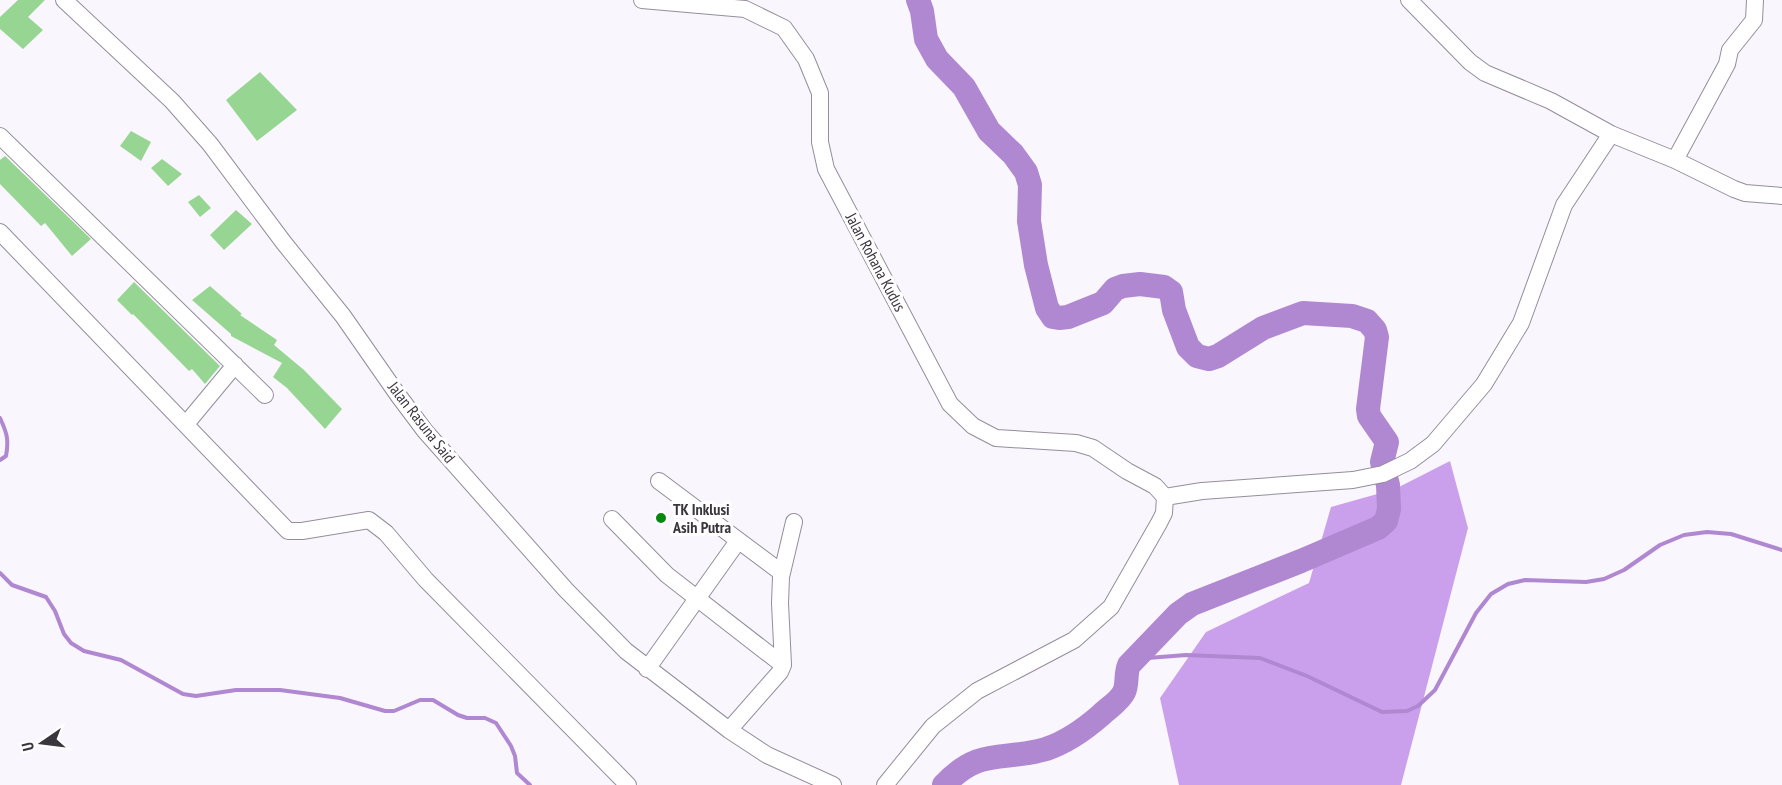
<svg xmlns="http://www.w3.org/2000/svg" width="1782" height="785" viewBox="0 0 1782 785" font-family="'PT Sans Narrow',sans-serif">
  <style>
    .forest { fill: #caa0ec }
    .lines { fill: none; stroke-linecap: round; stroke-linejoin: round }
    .stream { stroke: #b087d1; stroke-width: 4 }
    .river { stroke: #b087d1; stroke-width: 24 }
    .building { fill: #97d692 }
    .minor-casing { stroke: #958d9c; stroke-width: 18 }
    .minor { stroke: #fff; stroke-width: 16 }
    .poi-dot { fill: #04880e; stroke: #fff; stroke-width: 2 }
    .labels { text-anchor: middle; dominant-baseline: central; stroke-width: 6; stroke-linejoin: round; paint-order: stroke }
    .street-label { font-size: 16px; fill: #3a363d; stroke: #fff }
    .poi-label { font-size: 16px; font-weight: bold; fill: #3a363d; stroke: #fff; text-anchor: start }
  </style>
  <rect width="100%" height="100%" fill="#faf6fd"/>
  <path class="forest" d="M1450 461 1468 528 1401 785H1179L1160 698 1206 632 1309 583 1331 507 1395 489Z"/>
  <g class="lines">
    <path class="stream" d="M0 418C7 433 9 440 6 456L0 460
      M0 573 12 585 46 597 55 611 64 634 71 643 84 651 121 660 183 694 196 696 236 690H280L340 698 385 711H394L420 700H433L458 715 467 718H485L496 723 511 746 515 756 517 773 530 785
      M1135 659 1186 655 1260 658 1307 676 1382 712 1407 711 1418 706 1435 690 1476 613 1491 594 1508 584 1525 580 1586 582 1604 579 1624 570 1660 545 1684 535 1707 532 1731 534 1782 550"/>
    <path class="river" d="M918 0 922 11 926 39 937 59 964 87 989 131 1013 154 1026 172 1030 185 1029 221 1036 265 1047 308 1053 317 1059 318 1068 317 1103 303 1115 289 1123 286 1140 284 1164 287 1171 292 1174 310 1188 347 1197 356 1209 359 1218 356 1263 328 1303 313 1352 316 1367 321 1375 330 1377 337 1368 409 1369 416 1387 442 1382 462 1388 485 1389 509 1386 521 1378 528 1301 561 1192 604 1178 614 1129 665C1125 674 1128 684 1124 692 1120 701 1108 708 1101 715 1085 729 1067 742 1046 749 1003 762 981 746 944 785"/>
  </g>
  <path class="building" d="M18 0H45L28 17 43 30 23 49 0 29V17Z
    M260 72 297 110 257 141 226 100Z
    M131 131 151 142 141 161 120 146Z
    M5 156 91 239 72 256 45 223 41 226 0 184V160Z
    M162 159 182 174 168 186 151 168Z
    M199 195 211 208 200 217 188 202Z
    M236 210 252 224 224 250 210 235Z
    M134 282 220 366 205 384 192 369 189 371 133 314 132 315 117 300Z
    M210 286 242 314 240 315 277 340 274 345 304 370 342 409 325 429 287 388 273 377 282 363 231 336V334L192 300Z"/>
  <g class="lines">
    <defs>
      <path id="minor" d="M64 0 172 101 210 144 284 243 343 316 398 395 425 431 566 590 626 651 729 730 767 755 833 785
        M642 0 745 9 784 28 806 59 820 93V142L826 169 950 404 973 426 996 438 1076 443 1093 448 1127 471 1155 486 1165 497
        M1409 0 1470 62 1485 73 1551 101 1611 134 1675 160 1734 189 1745 193 1782 196
        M0 136 265 395
        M1675 160 1727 64 1730 50 1754 20 1755 0
        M0 232 288 531H302L369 520 386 533 426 580 628 785
        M186 424 235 365
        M659 481 782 573
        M1165 497 1202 491 1353 480 1383 474 1410 461 1433 444 1484 384 1521 323 1564 205 1611 134
        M612 519 667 575 783 665
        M647 669 738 541
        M729 730 780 672 783 665 780 603 781 577 794 522
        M885 785 933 726 977 691 1074 640 1111 607 1159 523 1164 513 1165 497"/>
    </defs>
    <use href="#minor" class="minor-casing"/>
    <use href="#minor" class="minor"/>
  </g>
  <circle class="poi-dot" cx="661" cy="518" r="6"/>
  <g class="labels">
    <g class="street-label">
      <text transform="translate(876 262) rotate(62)">Jalan Rohana Kudus</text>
      <text transform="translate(422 422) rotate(52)">Jalan Rasuna Said</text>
    </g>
    <g class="poi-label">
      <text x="673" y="509">TK Inklusi<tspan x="673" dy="18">Asih Putra</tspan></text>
    </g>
  </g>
  <g transform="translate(42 743) rotate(256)" stroke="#ffffff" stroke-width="4.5" paint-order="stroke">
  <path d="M0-4.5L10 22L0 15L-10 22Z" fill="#3a363d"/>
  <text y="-9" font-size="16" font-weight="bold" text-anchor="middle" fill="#3a363d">U</text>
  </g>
</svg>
